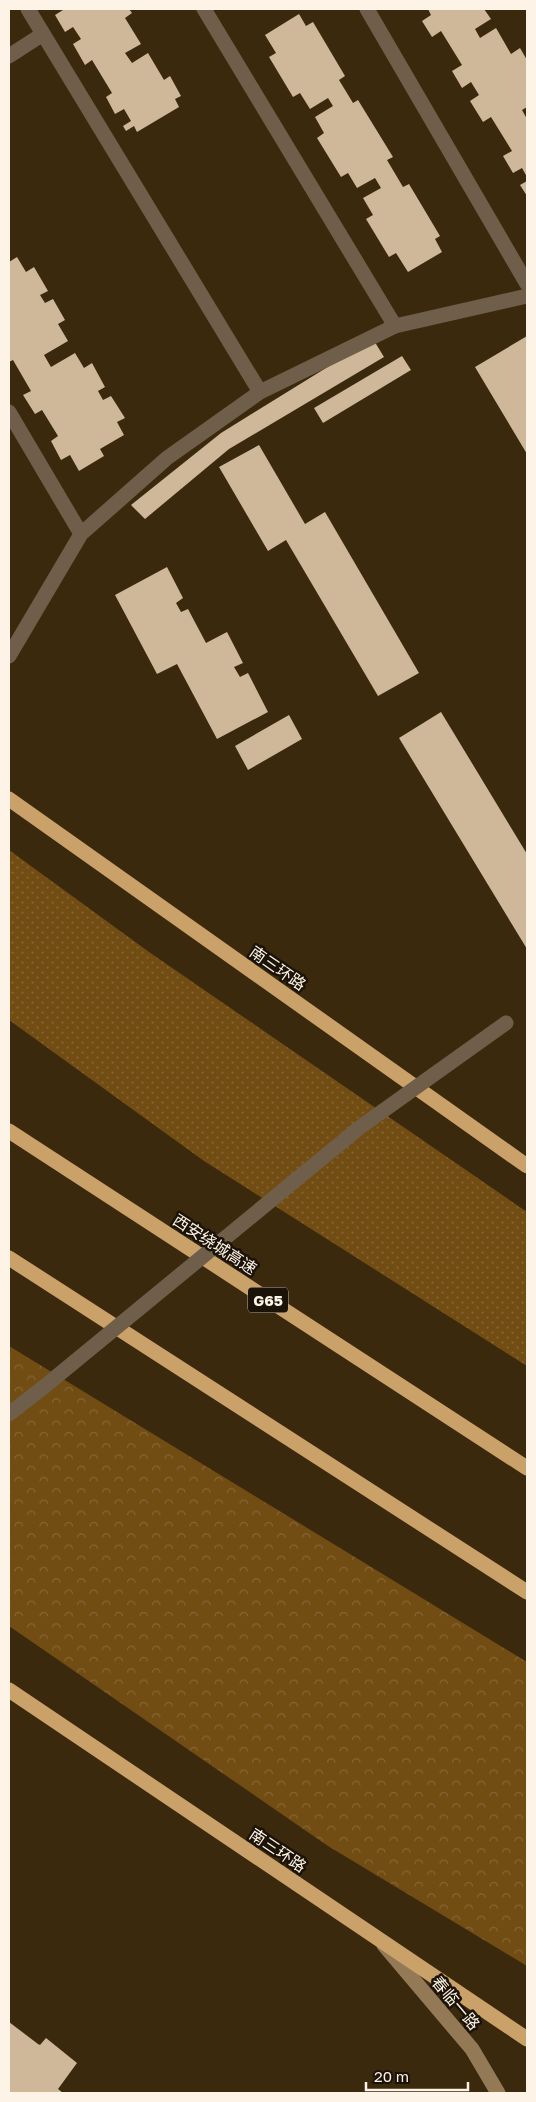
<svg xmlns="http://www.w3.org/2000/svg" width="536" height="2102" viewBox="0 0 536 2102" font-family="'Golos Text','Noto Sans SC',sans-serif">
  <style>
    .grass { fill: url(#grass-dots) }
    .park { fill: url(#park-crowns) }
    .building { fill: #cfb799 }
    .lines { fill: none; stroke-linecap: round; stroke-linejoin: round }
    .lane { stroke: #6f5e49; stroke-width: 15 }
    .street { stroke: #6f5e49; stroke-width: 15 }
    .secondary { stroke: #947957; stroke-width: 15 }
    .highway { stroke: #cba16a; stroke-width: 15 }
    .street-bridge { stroke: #6f5e49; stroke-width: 15 }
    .labels { text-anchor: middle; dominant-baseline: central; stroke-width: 5; stroke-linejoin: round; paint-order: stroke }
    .shield { fill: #1c1308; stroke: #bab0a4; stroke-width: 1 }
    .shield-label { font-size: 15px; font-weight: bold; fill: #fdf3e7 }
    .street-label { font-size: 16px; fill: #fdf3e7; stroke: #1c1308 }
  </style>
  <defs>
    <pattern id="grass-dots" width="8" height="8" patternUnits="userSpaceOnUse" patternTransform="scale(1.25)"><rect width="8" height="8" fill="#714c13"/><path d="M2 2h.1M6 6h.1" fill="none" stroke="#866635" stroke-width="1.8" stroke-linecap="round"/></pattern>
    <pattern id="park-crowns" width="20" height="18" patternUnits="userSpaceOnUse" patternTransform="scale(1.25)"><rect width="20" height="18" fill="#714c13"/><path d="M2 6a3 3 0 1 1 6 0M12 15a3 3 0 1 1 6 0" fill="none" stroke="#866635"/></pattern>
  </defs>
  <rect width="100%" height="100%" fill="#3b290e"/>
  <path class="grass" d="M9 850 149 952 527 1212V1366L204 1161 9 1020Z"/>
  <path class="park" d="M9 1346 527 1662V1966L328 1846 9 1626Z"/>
  <path class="building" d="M62 9H129L132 13 125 18 141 44 125 53 132 63 148 53 164 80 170 76 181 96 175 99 179 107 137 132 134 126 126 131 123 126 131 121 124 109 115 114 106 97 112 93 92 60 85 65 73 44 81 39 73 27 65 32 55 15 63 10Z
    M428 9H484L491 19 475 29 480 38 496 28 511 54 520 48 527 60 526 78 527 107 522 110 527 119V177L522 168 513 173 503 156 512 151 491 117 483 122 470 101 479 95 471 82 462 88 452 71 462 65 441 31 432 37 422 21 431 15Z
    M299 14 306 26 313 22 345 76 339 80 353 103 358 100 393 157 387 160 403 187 409 184 440 236 435 239 442 252 408 272 396 253 389 257 366 219 373 215 363 198 381 188 375 178 357 188 348 173 341 177 317 138 324 133 315 117 333 106 328 98 310 109 300 93 293 97 269 57 276 53 265 35Z
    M527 181V196L520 185Z
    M17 257 26 272 34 267 48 291 40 295 45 303 53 299 65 320 58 324 68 341 44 355 51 367 75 353 84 368 92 363 105 387 98 391 103 400 111 396 125 418 117 422 124 435 100 449 104 456 79 471 70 455 61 460 51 441 58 436 42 410 35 414 23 395 31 391 13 360 9 362V262Z
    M527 336V454L475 367Z
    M373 339 384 357 229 449 145 519 131 505 221 433Z
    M402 356 411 370 323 423 314 408Z
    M259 445 305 524 325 512 419 673 378 696 286 540 268 551 219 467Z
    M167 567 183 598 176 603 181 612 188 609 206 643 227 632 243 663 234 667 240 677 248 673 268 712 217 739 177 664 157 674 115 595Z
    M441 712 527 854V949L399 738Z
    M289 715 302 739 248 770 235 746Z
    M9 2022 38 2044 40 2045 46 2038 77 2063 58 2089 63 2093H9Z"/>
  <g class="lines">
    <path class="lane" d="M204 9 395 326"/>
    <path class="street" d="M28 9 260 392
      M367 9 527 284
      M9 56 43 34
      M9 412 81 534
      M9 656 81 534 167 458 260 392 395 326 527 296"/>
    <path class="secondary" d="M384 1945 472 2049 498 2093"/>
    <path class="highway" d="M9 799 527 1166
      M9 1131 527 1468
      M9 1258 527 1592
      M9 1690 527 2039"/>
    <path class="street-bridge" d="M9 1414 45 1386 359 1128 506 1023"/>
  </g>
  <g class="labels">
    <rect class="shield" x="248" y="1287.5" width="40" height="25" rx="4"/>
    <g class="shield-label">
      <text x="268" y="1300">G65</text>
    </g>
    <g class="street-label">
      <text transform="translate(278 968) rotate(35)">南三环路</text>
      <text transform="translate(215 1244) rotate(33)">西安绕城高速</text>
      <text transform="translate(278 1850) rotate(34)">南三环路</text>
      <text transform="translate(456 2003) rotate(50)">春临一路</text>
    </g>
  </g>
  <rect width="536" height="2102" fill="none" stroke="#fdf3e7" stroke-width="20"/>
  <path d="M366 2082v8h102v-8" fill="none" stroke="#fdf3e7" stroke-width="2.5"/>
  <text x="374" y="2082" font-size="15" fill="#fdf3e7" stroke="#1c1308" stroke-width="4" paint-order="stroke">20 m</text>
</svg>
